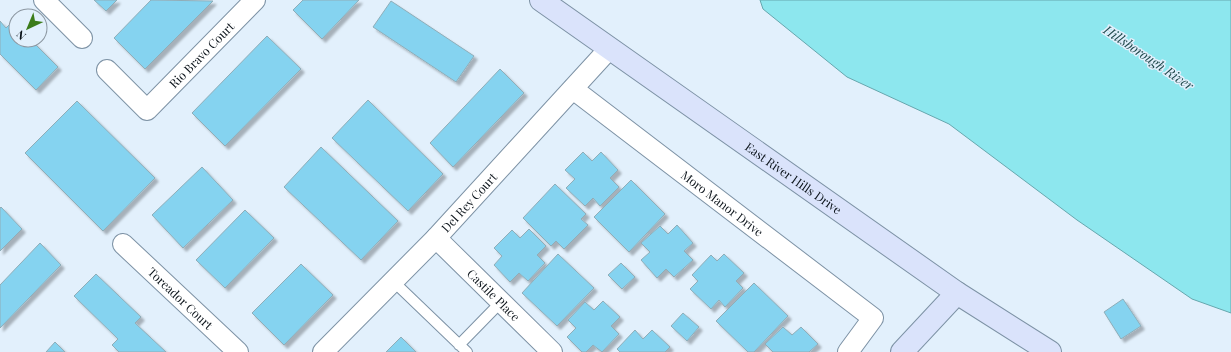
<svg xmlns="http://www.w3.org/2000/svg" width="1231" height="352" viewBox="0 0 1231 352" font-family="'Playfair Display',serif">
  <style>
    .water { fill: #8de7ee; stroke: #66a7ae }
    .building { fill: #85d3f0; stroke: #8fadb8; filter: url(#shadow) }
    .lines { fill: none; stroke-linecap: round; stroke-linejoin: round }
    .lane-casing { stroke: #7d92a5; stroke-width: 12 }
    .street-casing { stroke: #7d92a5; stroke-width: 22 }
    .secondary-casing { stroke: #7d92a5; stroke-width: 24 }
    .lane { stroke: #fff; stroke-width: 10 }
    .street { stroke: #fff; stroke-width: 20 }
    .secondary { stroke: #dae3fb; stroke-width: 22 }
    .labels { text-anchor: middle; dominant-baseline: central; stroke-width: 3; stroke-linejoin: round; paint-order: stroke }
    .street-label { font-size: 12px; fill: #0a1219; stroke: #e2f0fc }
    .water-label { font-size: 13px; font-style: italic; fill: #204a4d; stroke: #e2f0fc }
  </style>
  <defs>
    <filter id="shadow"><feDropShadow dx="3.5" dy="3.5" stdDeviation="1" flood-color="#0004"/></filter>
  </defs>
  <rect width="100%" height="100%" fill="#e2f0fc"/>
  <path class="water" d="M760 0H1231V313L1192 299 1077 220 949 124 847 77 763 9Z"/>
  <path class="building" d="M94 0H117L106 11Z
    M151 0 213 1 145 69 114 38Z
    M303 0H359L322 39 293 10Z
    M391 1 474 56 456 82 373 27Z
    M0 21 6 28 12 22 16 26V40H31L58 67 36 90 0 54Z
    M267 36 301 69 225 146 192 113Z
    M500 69 524 93 453 167 430 143Z
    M368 100 443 174 408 211 332 138Z
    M77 101 155 178 103 231 25 153Z
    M321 147 398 221 361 260 284 187Z
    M583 152 592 161 601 152 618 170 610 178 619 187 600 206 593 198 585 206 566 188 575 179 565 170Z
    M202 167 233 200 183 248 152 215Z
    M631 180 665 214 629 252 594 217Z
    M555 184 586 214 581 219 588 225 564 249 556 241 551 246 523 218Z
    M1 207 22 229 0 251V208Z
    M245 210 274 238 225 288 196 260Z
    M677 225 693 243 684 251 693 260 674 277 666 269 657 278 641 260 650 252 641 243 660 226 668 234Z
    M529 229 546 246 537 255 545 263 528 281 519 273 510 282 494 265 502 256 494 248 512 230 520 238Z
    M40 243 61 265 0 328V285Z
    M558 254 594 288 557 326 522 293Z
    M724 254 744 273 736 281 743 288 725 307 719 300 711 309 690 289 698 281 692 275 711 255 717 261Z
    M621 263 635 277 622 289 608 275Z
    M301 264 333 295 284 345 252 313Z
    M96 274 141 317 135 323 166 352H119L112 345 118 339 74 296Z
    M754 283 788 316 754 352H748L716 321Z
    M1123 299 1141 326 1121 339 1104 312Z
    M603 301 620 317 611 326 619 334 602 352 593 345 586 352H582L567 337 576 328 568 320 585 302 594 310Z
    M683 313 699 327 687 341 671 326Z
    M783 327 792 335 801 327 818 344 809 352H773L765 344Z
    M635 330 643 339 652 330 670 347 665 352H620L617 349Z
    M401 337 416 352H386Z
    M55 342 65 352H46Z"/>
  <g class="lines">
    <defs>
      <path id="lane" d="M393 281 467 352
        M459 345 501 302"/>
      <g id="street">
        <path d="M44 0 82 38"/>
        <path id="s1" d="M107 70 147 110 255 0"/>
        <path id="s2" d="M573 89 873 318 848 352"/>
        <path id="s3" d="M436 238 552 352"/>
        <path id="s4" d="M123 244 238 352"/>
        <path id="s5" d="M323 352 436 238 609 49"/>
      </g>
      <g id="secondary">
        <path id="s6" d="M541 0 957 293 1050 352"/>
        <path d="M902 352 957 293"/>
      </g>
    </defs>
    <use href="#lane" class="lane-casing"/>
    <use href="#street" class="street-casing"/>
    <use href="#secondary" class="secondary-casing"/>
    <use href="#lane" class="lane"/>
    <use href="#street" class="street"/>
    <use href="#secondary" class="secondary"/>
  </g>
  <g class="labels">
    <g class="street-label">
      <text stroke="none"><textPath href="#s1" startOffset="134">Rio Bravo Court</textPath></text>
      <text stroke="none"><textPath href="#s6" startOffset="309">East River Hills Drive</textPath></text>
      <text stroke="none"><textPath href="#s5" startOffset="209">Del Rey Court</textPath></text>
      <text stroke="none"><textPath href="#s2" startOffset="188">Moro Manor Drive</textPath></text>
      <text stroke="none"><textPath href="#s3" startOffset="81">Castile Place</textPath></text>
      <text stroke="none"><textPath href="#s4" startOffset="79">Toreador Court</textPath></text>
    </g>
    <g class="water-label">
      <text transform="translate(1149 57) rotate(34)">Hillsborough River</text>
    </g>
  </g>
  <g transform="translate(28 28) rotate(224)"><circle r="19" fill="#e2f0fc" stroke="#8c97a1"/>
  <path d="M0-3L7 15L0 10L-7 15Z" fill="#3c7c1a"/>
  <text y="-6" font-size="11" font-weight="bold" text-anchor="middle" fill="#0a1219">N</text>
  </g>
</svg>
